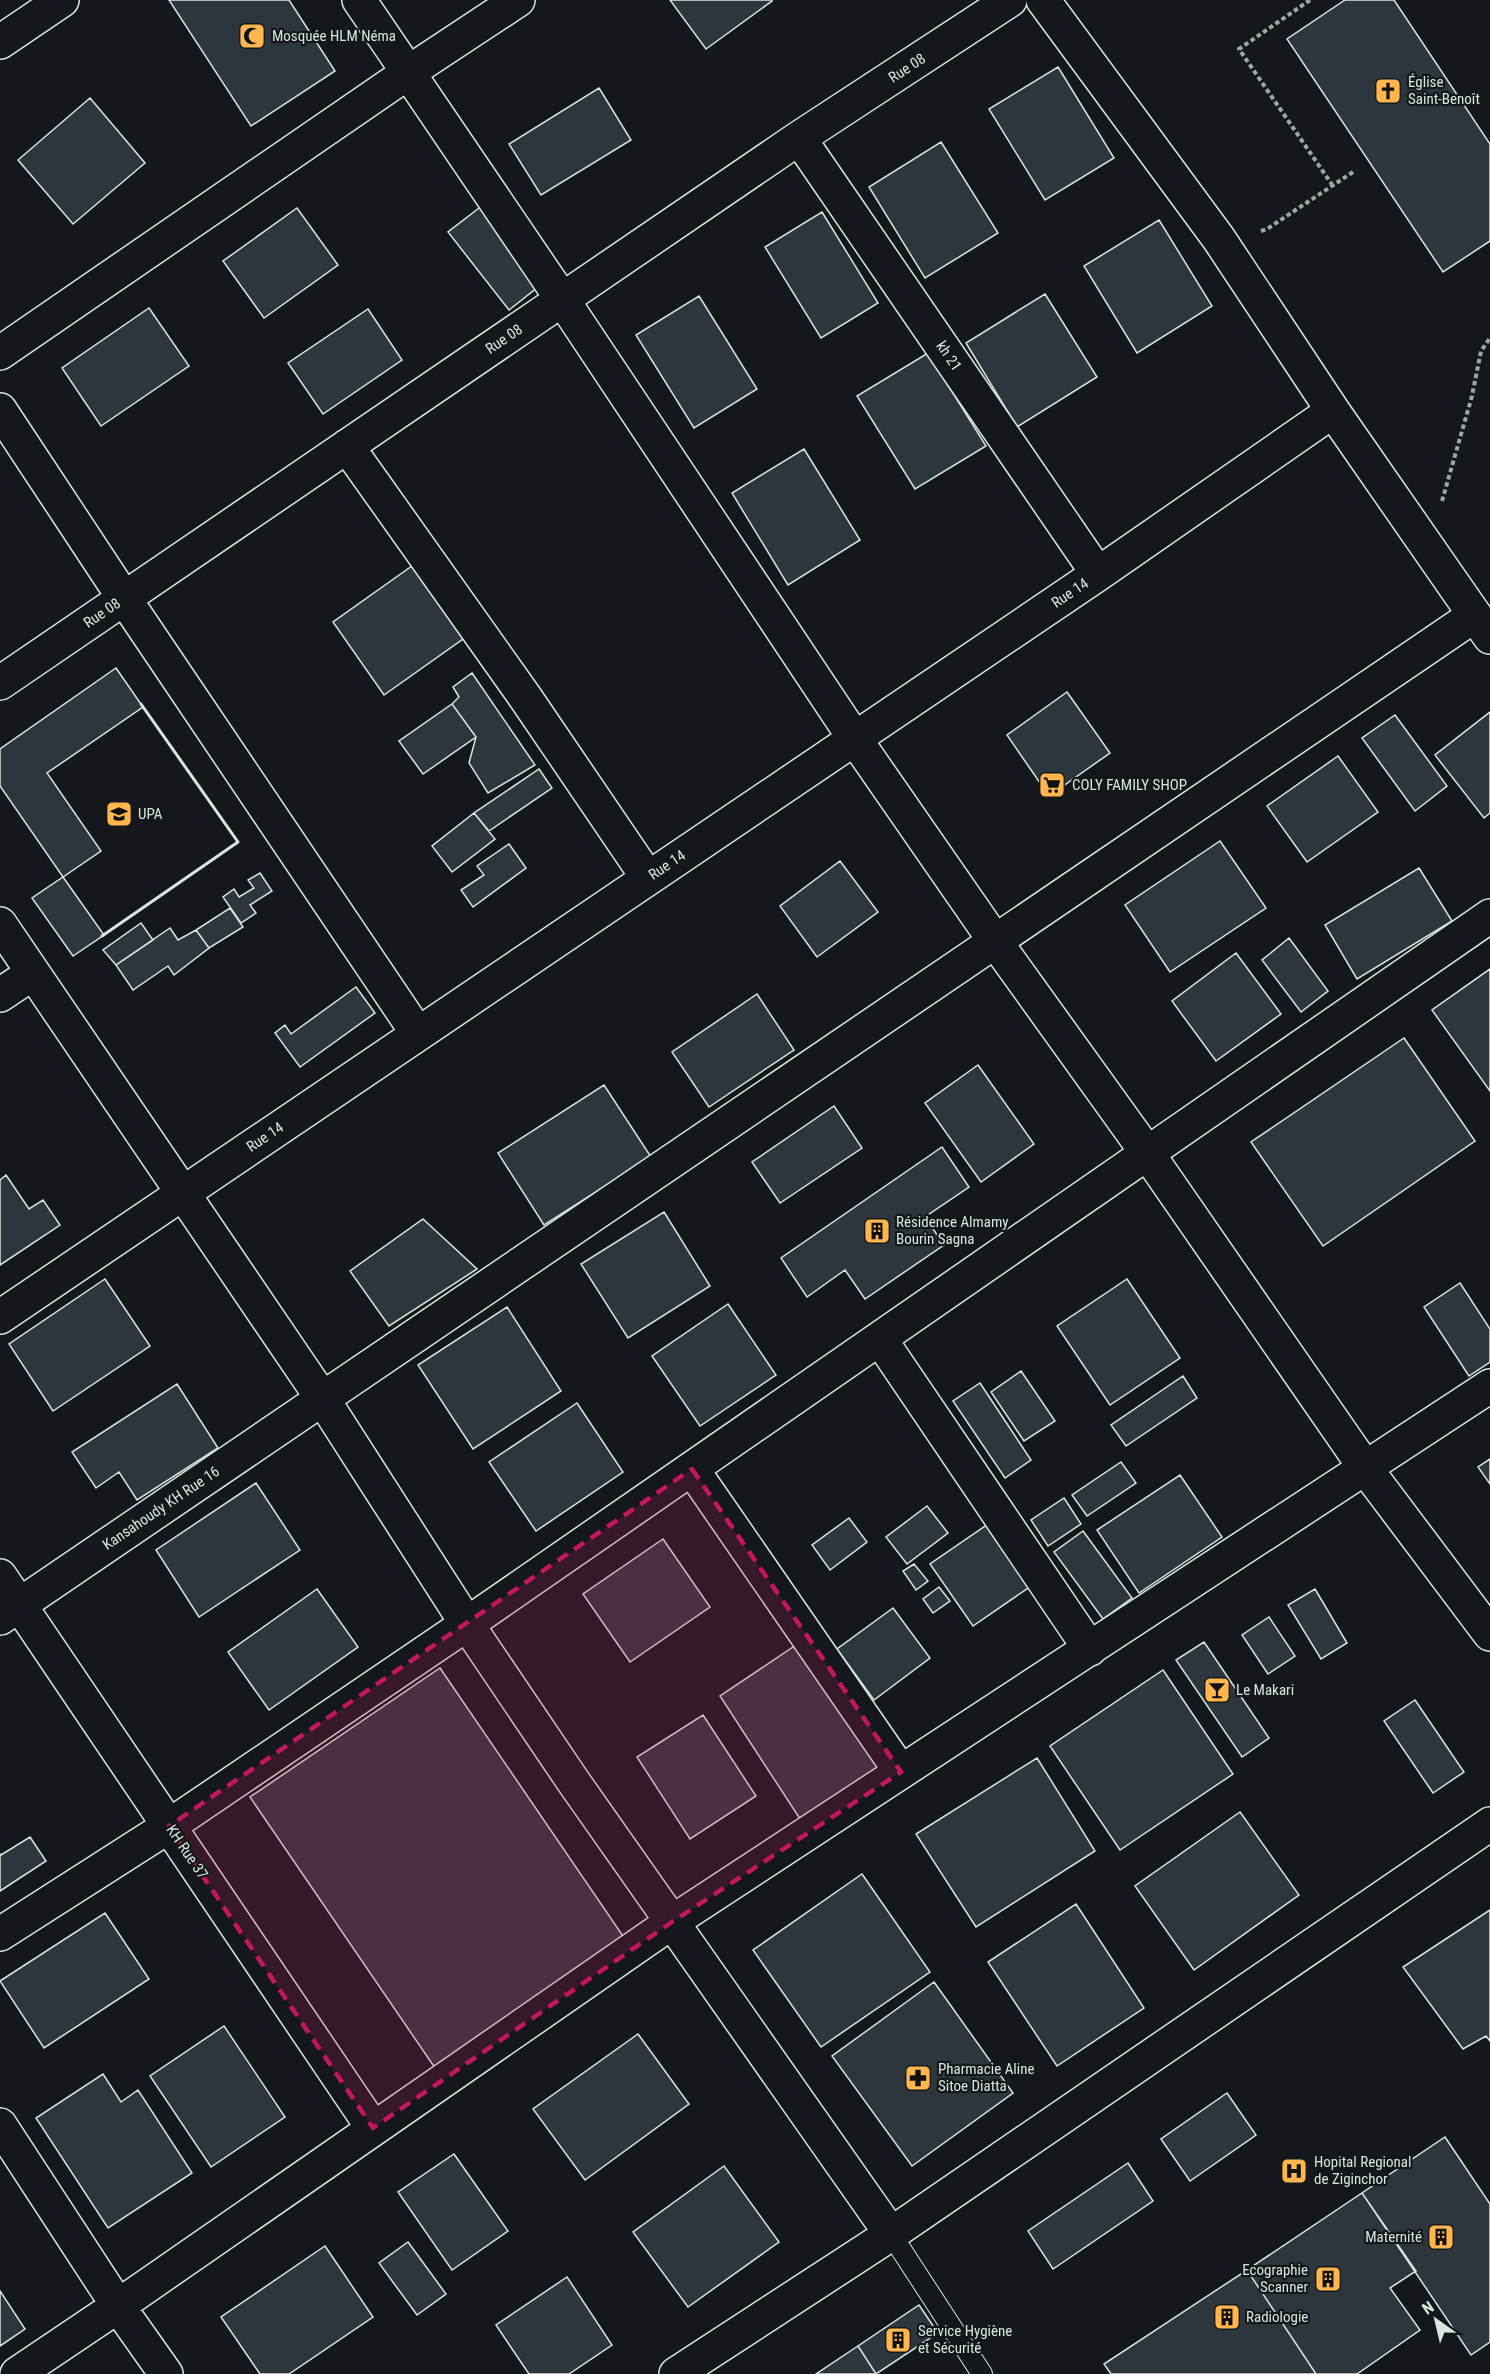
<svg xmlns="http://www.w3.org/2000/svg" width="1490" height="2374" viewBox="0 0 1490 2374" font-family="'Roboto Condensed',sans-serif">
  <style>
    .building { fill: #2c363c; stroke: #d8e6dc; stroke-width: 1.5 }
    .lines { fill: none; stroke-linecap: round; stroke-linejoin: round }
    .lane-casing { stroke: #d8e6dc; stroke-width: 22 }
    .street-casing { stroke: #d8e6dc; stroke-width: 36 }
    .path { stroke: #9da8a2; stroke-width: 4; stroke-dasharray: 4.5 3; stroke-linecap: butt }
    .lane { stroke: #14181c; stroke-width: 20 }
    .street { stroke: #14181c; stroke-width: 33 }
    .wall { stroke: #d8e6dc; stroke-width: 3 }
    .marked { fill: #c2185b; fill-opacity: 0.2; stroke: #c2185b; stroke-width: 4.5; stroke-dasharray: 12 8; stroke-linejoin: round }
    .labels { text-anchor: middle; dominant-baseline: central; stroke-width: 4.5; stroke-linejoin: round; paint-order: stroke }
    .poi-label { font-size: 15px; fill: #d8e6dc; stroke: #14181c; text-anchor: start }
    .street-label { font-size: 15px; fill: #d8e6dc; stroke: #14181c }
  </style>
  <rect width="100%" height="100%" fill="#14181c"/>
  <path class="building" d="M169 0H289L335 71 251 126Z
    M670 0H772V1L706 49Z
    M1345 0H1394L1490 144V241L1443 272 1287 39Z
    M1058 67 1114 158 1045 200 989 109Z
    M599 88 631 140 541 195 509 144Z
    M90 98 145 163 73 224 18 160Z
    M941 142 998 233 925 278 869 187Z
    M483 205 543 283 509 310 448 232Z
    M297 208 338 265 264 318 223 261Z
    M822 212 878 303 821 338 765 247Z
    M1159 220 1212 306 1137 353 1084 266Z
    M1045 294 1097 377 1017 427 966 343Z
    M699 296 757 389 694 428 636 335Z
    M149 308 189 366 101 426 62 368Z
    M368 309 402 360 323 414 288 363Z
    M928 353 986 446 915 489 857 396Z
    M804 449 860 540 788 585 732 493Z
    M419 561 470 634 384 695 333 622Z
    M116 668 143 707 47 773 101 851 63 877 0 786V749Z
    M472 673 535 765 488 793 469 763 476 737 452 704 459 697 453 687Z
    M1067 692 1110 753 1049 796 1007 735Z
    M452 704 476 737 423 774 399 741Z
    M1490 712V813L1484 818 1435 755Z
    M1395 715 1447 786 1415 811 1362 738Z
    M1338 756 1378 812 1307 862 1267 806Z
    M539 769 552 788 489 831 474 813Z
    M474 813 495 839 452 872 432 846Z
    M1220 841 1266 908 1170 972 1125 905Z
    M509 844 526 868 473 907 461 890 484 875 477 866Z
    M840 861 878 912 817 957 780 906Z
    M1419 868 1452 921 1357 979 1325 925Z
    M260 873 272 891 250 905 256 913 241 923 223 897 234 889 239 897 254 888 248 880Z
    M63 877 104 935 73 956 32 898Z
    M230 908 243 927 209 948 196 930Z
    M141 923 153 940 116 965 103 950Z
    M170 928 178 940 196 930 209 948 174 975 168 966 133 990 116 965Z
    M1289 938 1328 991 1301 1012 1262 960Z
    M1236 953 1281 1014 1216 1061 1172 1001Z
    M1490 969V1091L1432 1010Z
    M356 987 375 1013 300 1067 275 1033 285 1025 291 1034Z
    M757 994 794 1050 709 1107 672 1052Z
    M1404 1038 1475 1141 1323 1246 1251 1142Z
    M978 1065 1034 1144 981 1182 925 1103Z
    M604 1085 651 1157 544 1225 498 1153Z
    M834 1106 862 1148 780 1203 752 1162Z
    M942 1147 969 1187 925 1217 944 1245 865 1299 845 1270 807 1297 781 1258Z
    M6 1175 29 1209 43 1200 60 1225 0 1265V1180Z
    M664 1212 710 1286 628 1338 581 1264Z
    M423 1219 477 1269 389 1326 350 1271Z
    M105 1279 150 1346 53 1411 9 1344Z
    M1127 1279 1180 1358 1110 1405 1057 1326Z
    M1460 1283 1490 1329V1362L1469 1376 1424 1307Z
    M728 1304 776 1375 700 1426 652 1356Z
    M507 1307 561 1391 473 1449 418 1365Z
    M1021 1371 1055 1421 1024 1441 991 1392Z
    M1183 1376 1197 1398 1126 1446 1111 1425Z
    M980 1383 1031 1460 1005 1478 953 1401Z
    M177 1384 218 1448 137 1500 119 1472 96 1488 72 1452Z
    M577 1403 623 1472 536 1531 489 1462Z
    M1490 1459V1484L1478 1467Z
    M1121 1462 1136 1483 1087 1516 1072 1495Z
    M1180 1475 1222 1537 1139 1593 1097 1530Z
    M256 1483 300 1550 199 1617 156 1550Z
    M1064 1498 1081 1524 1048 1546 1031 1520Z
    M927 1506 948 1533 907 1564 886 1537Z
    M849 1518 867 1542 830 1570 812 1545Z
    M991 1522 1034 1584 973 1626 930 1564Z
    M1083 1531 1132 1598 1103 1619 1054 1552Z
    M663 1539 710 1607 630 1662 583 1594Z
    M914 1564 928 1581 916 1590 903 1571Z
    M939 1587 950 1601 933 1613 923 1599Z
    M317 1589 358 1647 269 1710 228 1652Z
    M1315 1589 1347 1643 1321 1659 1288 1605Z
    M893 1608 930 1658 874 1700 837 1649Z
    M1269 1617 1295 1656 1268 1674 1242 1635Z
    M1204 1642 1269 1738 1242 1757 1176 1660Z
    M799 1643 882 1770 802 1822 720 1696Z
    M440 1668 625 1939 435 2068 250 1797Z
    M1163 1670 1233 1774 1120 1850 1050 1746Z
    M1415 1700 1464 1772 1433 1793 1384 1721Z
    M703 1715 756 1796 690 1839 637 1757Z
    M1037 1758 1095 1851 976 1927 916 1834Z
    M1240 1812 1299 1895 1194 1970 1135 1886Z
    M30 1837 46 1861 0 1891V1854L1 1855Z
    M862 1874 930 1972 821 2047 753 1950Z
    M1076 1904 1144 2008 1057 2066 988 1962Z
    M1490 1910V2041L1486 2036 1463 2049 1403 1967Z
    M105 1913 149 1979 44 2048 0 1981Z
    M934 1982 1013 2093 912 2166 832 2056Z
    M224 2026 285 2117 211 2167 150 2076Z
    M638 2034 689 2104 585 2180 533 2109Z
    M103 2074 121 2102 138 2090 192 2173 108 2228 36 2118Z
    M1227 2093 1256 2135 1190 2181 1161 2139Z
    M1445 2137 1490 2204V2342L1471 2355 1362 2193Z
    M454 2154 508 2231 452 2270 398 2192Z
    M1128 2163 1153 2201 1053 2269 1028 2231Z
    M724 2166 779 2242 688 2307 633 2232Z
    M1362 2193 1416 2271 1390 2288 1420 2330 1357 2374H1316L1247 2270Z
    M408 2242 446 2294 417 2315 379 2263Z
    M325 2246 373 2317 289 2374H260L221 2317Z
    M1247 2270 1316 2374H1111L1104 2364Z
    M567 2277 612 2345 569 2374H529L496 2325Z
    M0 2291 25 2329 0 2346Z
    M919 2305 938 2333 876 2374 858 2346Z
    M858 2346 876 2374H816Z"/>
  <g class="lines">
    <defs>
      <path id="lane" d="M891 2234 982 2374"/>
      <path id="street" d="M359 0 562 299 855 739 995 941 1148 1154 1366 1469 1490 1634
        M1043 0 1219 239 1333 411 1490 637
        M0 42 62 0
        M799 138 1098 574
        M0 353 409 72 518 0
        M0 410 124 598 418 1034
        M347 446 525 697 648 878
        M0 683 799 138 1010 0
        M0 924 322 1398 467 1624 573 1781 891 2234
        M0 995 33 973
        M0 1317 1098 574 1333 411
        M880 1339 1090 1649
        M692 1469 901 1772
        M0 1576 373 2128
        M0 1618 1475 615
        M0 1934 169 1826 467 1624 1490 916
        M0 2125 118 2306 166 2374
        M17 2374 118 2306 672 1922 1490 1386
        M676 2374 891 2234 1490 1824"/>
    </defs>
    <use href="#lane" class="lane-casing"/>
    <use href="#street" class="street-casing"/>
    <path class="path" d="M1310 0 1239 49 1333 186
      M1261 231 1267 229 1353 172
      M1442 501 1472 396 1481 351 1490 338"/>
    <use href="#lane" class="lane"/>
    <use href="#street" class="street"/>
    <path class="wall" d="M102 936 238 842 141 704"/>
  </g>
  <path class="marked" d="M692 1469 901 1772 672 1922 373 2128 169 1826Z"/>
  <defs>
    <symbol id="mosque-square" viewBox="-11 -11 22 22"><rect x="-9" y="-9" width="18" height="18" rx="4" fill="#ffb74d" stroke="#14181c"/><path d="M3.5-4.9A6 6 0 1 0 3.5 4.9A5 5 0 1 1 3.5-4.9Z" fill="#111"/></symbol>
    <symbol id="church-square" viewBox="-11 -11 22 22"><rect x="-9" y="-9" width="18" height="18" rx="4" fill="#ffb74d" stroke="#14181c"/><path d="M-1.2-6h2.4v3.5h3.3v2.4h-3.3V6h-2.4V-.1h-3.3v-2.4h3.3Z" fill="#111"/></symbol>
    <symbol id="supermarket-square" viewBox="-11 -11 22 22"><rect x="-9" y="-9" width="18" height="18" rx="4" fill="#ffb74d" stroke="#14181c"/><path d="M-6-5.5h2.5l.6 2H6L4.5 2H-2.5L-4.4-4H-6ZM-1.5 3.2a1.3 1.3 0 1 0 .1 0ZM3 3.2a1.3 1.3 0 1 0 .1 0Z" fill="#111"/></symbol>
    <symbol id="school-square" viewBox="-11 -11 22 22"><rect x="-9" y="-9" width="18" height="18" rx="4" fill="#ffb74d" stroke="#14181c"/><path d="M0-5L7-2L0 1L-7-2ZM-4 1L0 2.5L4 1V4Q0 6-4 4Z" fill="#111"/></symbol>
    <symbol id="building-square" viewBox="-11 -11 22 22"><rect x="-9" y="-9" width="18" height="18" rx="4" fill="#ffb74d" stroke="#14181c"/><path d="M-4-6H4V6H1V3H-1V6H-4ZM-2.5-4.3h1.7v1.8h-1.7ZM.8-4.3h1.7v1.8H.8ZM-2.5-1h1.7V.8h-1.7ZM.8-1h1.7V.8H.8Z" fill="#111"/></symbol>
    <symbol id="bar-square" viewBox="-11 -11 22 22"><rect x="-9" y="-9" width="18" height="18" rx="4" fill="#ffb74d" stroke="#14181c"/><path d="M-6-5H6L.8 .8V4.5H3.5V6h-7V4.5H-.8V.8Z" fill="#111"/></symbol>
    <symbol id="pharmacy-square" viewBox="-11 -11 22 22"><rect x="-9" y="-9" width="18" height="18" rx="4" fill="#ffb74d" stroke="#14181c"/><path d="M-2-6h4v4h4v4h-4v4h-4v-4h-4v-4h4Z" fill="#111"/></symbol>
    <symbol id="hospital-square" viewBox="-11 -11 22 22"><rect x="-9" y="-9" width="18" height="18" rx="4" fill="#ffb74d" stroke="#14181c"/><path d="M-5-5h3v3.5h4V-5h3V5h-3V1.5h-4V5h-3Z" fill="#111"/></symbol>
  </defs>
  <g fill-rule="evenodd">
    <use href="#mosque-square" x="237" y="21" width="30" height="30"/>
    <use href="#church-square" x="1373" y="76" width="30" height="30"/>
    <use href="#supermarket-square" x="1037" y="770" width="30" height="30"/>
    <use href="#school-square" x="104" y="799" width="30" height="30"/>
    <use href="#building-square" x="862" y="1216" width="30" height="30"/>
    <use href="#bar-square" x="1202" y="1675" width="30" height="30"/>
    <use href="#pharmacy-square" x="903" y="2063" width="30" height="30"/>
    <use href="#hospital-square" x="1279" y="2156" width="30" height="30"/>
    <use href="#building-square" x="1426" y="2222" width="30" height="30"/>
    <use href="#building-square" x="1313" y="2264" width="30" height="30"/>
    <use href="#building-square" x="1212" y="2302" width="30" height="30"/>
    <use href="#building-square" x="883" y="2325" width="30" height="30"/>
  </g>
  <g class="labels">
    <g class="poi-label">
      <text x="272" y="36">Mosquée HLM Néma</text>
      <text x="1408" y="82">Église<tspan x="1408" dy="17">Saint-Benoît</tspan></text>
      <text x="1072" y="785">COLY FAMILY SHOP</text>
      <text x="138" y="814">UPA</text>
      <text x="896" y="1222">Résidence Almamy<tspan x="896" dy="17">Bourin Sagna</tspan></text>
      <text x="1236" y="1690">Le Makari</text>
      <text x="938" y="2069">Pharmacie Aline<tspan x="938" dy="17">Sitoe Diatta</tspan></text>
      <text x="1314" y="2162">Hopital Regional<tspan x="1314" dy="17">de Ziginchor</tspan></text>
      <text x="1422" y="2237" text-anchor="end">Maternité</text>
      <text x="1308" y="2270" text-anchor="end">Ecographie<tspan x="1308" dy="17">Scanner</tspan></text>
      <text x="1246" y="2317">Radiologie</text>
      <text x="918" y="2331">Service Hygiène<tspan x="918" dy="17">et Sécurité</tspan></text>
    </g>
    <g class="street-label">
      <text transform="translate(907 68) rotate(-33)">Rue 08</text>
      <text transform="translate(504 339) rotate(-34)">Rue 08</text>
      <text transform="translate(949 356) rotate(56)">kh 21</text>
      <text transform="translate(1070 593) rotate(-34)">Rue 14</text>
      <text transform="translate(102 613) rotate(-34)">Rue 08</text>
      <text transform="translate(667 865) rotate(-34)">Rue 14</text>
      <text transform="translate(265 1137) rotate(-34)">Rue 14</text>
      <text transform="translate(161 1508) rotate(-34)">Kansahoudy KH Rue 16</text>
      <text transform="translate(187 1852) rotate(56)">KH Rue 37</text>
    </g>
  </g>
  <g transform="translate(1436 2320) rotate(326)" stroke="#14181c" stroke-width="4.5" paint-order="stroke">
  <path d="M0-4.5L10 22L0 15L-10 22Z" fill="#d8e6dc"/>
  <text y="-9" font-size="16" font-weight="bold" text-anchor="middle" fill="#d8e6dc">N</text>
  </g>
</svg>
